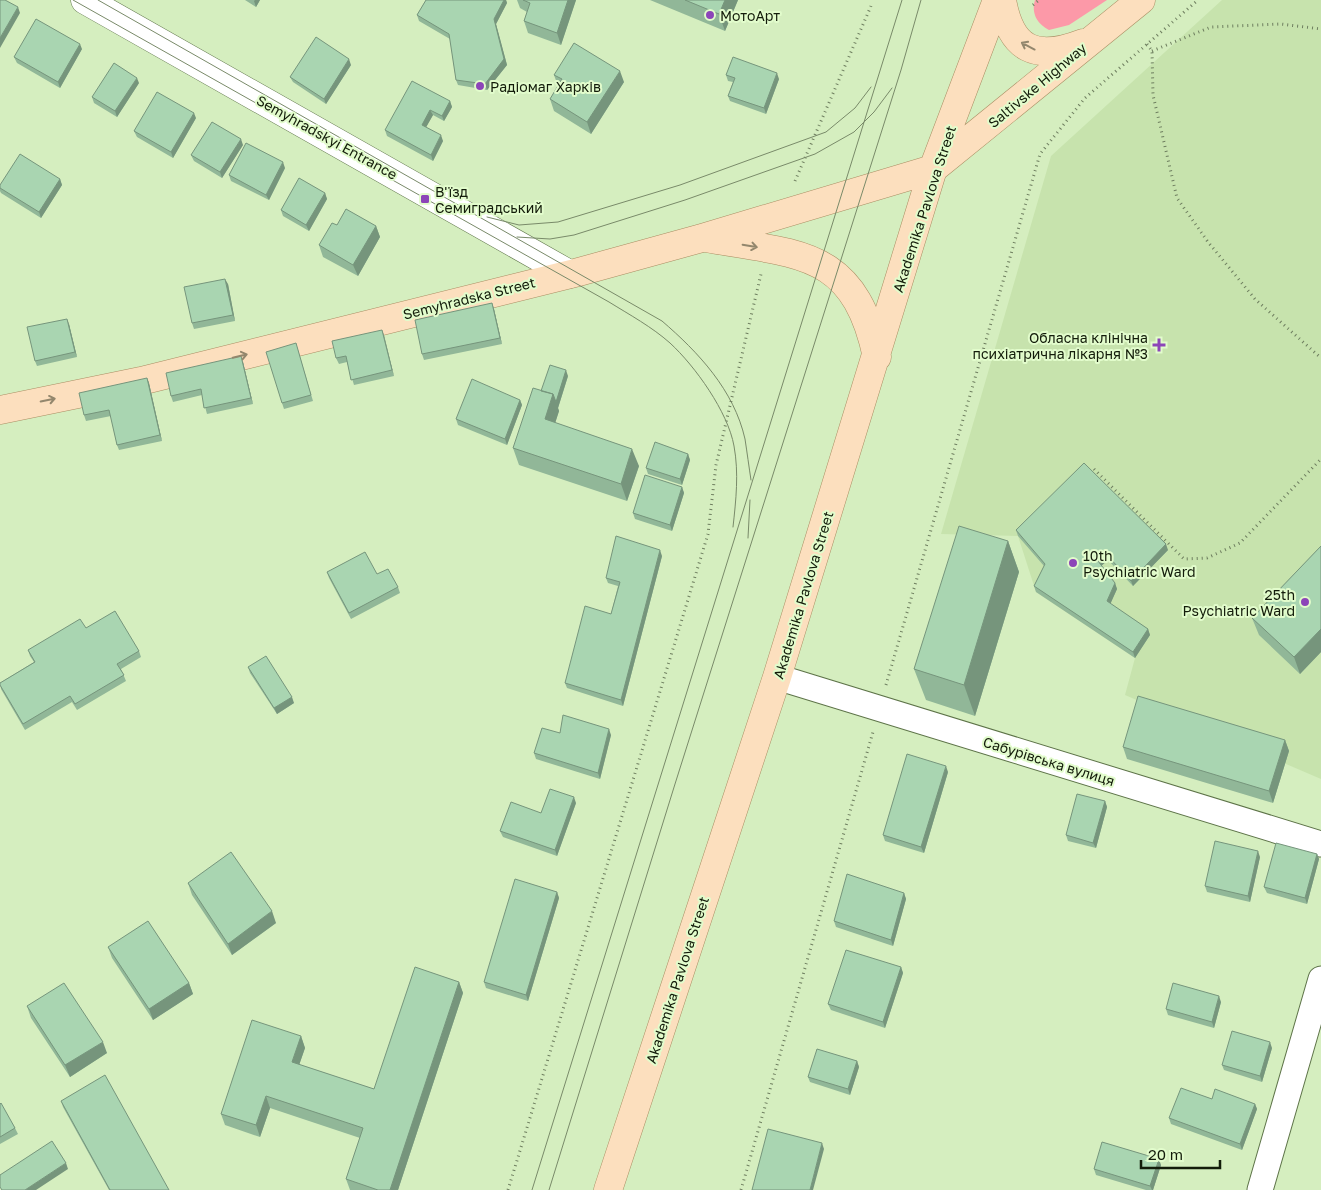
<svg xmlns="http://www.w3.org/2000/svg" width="1321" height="1190" viewBox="0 0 1321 1190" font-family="'Golos Text',sans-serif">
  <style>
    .built { fill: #c7e3ad }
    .green { fill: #fc99a8 }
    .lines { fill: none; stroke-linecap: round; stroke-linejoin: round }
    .minor-casing { stroke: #5e7449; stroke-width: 27 }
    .secondary-casing { stroke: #5e7449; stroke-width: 29 }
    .primary-casing { stroke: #a98d63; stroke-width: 29 }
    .path { stroke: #6e7e5f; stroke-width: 3; stroke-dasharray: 1 4; stroke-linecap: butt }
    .minor { stroke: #fff; stroke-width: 25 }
    .secondary { stroke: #fff; stroke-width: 28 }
    .primary { stroke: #fcdfbe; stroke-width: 28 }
    .tram { stroke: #798a69; stroke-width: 1 }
    .wall { fill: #91b798 }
    .shaded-wall { fill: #76957c }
    .building { fill: #a9d5b1; stroke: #76957c }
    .oneway { stroke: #93876d }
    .poi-dot { fill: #8c45b8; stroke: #e2fccc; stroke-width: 2 }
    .labels { text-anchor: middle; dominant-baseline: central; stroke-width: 4; stroke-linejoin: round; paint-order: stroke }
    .poi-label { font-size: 14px; fill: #131c0a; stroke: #e2fccc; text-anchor: start }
    .street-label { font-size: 14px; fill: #131c0a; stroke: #e2fccc }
  </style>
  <rect width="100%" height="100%" fill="#d5eebf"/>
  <path class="built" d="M1222 0H1321V779L1125 695 1135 658 1036 592 1018 536 941 534 1051 156Z"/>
  <path class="green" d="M1035 0H1107L1069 25 1049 30C1037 24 1031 13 1035 0Z"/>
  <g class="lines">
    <defs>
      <path id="minor" d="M777 677 1321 844
        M1260 1190 1321 979"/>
      <path id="secondary" d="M85 0 569 274"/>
      <path id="primary" d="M1002 0C1011 51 1036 61 1083 43
        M706 238C799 255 854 249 877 357
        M0 410 141 381 575 273 702 238 933 169 1141 0
        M608 1190 777 677 933 169 997 0"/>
    </defs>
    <use href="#minor" class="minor-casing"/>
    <use href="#secondary" class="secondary-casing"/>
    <use href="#primary" class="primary-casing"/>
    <path class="path" d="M1033 5 1039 0
      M1147 44 1152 51 1153 95 1177 198 1208 242 1255 299 1321 358
      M1152 51 1211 27 1281 24 1321 29
      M795 181 871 6
      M1094 469 1184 559 1207 558 1240 543 1321 459
      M886 685 1040 154 1085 98 1198 0
      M508 1190 708 534 716 465 761 274
      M741 1190 873 732"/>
    <use href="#minor" class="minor"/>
    <use href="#secondary" class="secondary"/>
    <use href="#primary" class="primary"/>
    <path class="tram" d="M73 0 609 302C630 315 652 327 670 343 695 366 728 412 734 446 739 473 736 500 733 527
      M98 0 662 321C698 352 734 390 745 439 747 452 749 467 751 480
      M487 217 519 225 558 222 680 185 826 132 855 108 871 87
      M517 237 550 239 574 235 685 200 815 154 854 132 874 112 892 88
      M748 538 750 500
      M532 1190 902 0
      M549 1190 675 784 901 70 921 0"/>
  </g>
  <path class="wall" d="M245 0H260L256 7Z
    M426 0H506L507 3 496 24 507 65 487 90 458 85 456 80 450 39 419 21 417 15Z
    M517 0H576L561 45 528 33 524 21 527 12 520 8Z
    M650 0H738L725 31Z
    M82 49 60 88 17 63 14 57Z
    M351 65 326 104 293 82 290 77Z
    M554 75 624 82 591 134 554 111 550 99 558 86Z
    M726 75 779 79 766 114 730 101 728 96 733 82 728 81Z
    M139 83 117 117 94 103 92 97Z
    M450 101 452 107 444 121 433 115 426 127 443 141 433 161 387 136 385 130Z
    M196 118 173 158 137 137 134 131Z
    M243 145 222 178 194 161 191 155Z
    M285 168 269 200 231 181 229 175Z
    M60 179 62 185 41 218 1 193 0 191V185Z
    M325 193 327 199 309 231 283 216 281 210Z
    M337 225 376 226 380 237 358 276 323 257 319 245Z
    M228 284 235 321 194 329 192 323Z
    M492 303 494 309 502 344 424 360 422 354Z
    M69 324 77 357 37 366 35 361Z
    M382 330 394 376 354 385 347 362 339 364 336 358Z
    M296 343 313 401 284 409 282 403Z
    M243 362 253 404 207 414 202 395 173 402 171 396Z
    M568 376 558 408 559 411 555 423 639 466 627 501 519 465 513 448 541 391Z
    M147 378 149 383 162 441 119 450 117 445 111 416 86 421 84 415Z
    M520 400 522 405 507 445 458 425 456 419Z
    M688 454 690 460 682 485 648 474 646 468Z
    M682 487 684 493 672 531 635 519 633 513Z
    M1016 530 1168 550 1133 586 1108 560 1101 566 1115 583 1117 589 1110 604 1148 629 1150 635 1135 658 1036 592 1034 586 1044 566 1018 536Z
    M1008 541 1019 572 975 716 926 700 914 669Z
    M1321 546V652L1300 674 1259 635 1252 618Z
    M662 556 623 706 567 688 565 683 611 614 618 586 608 583 606 578Z
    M327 572 377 574 398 587 400 593 351 619 329 578Z
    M86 628 139 651 141 657 121 669 126 681 77 710 72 702 25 730 1 689 0 683 34 662 30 656 28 650Z
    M248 667 294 703 277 714 250 673Z
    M560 733 611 735 600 779 536 759 534 753Z
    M1285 740 1289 751 1273 803 1127 759 1123 747Z
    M948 772 924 853 885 841 883 835Z
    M1105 801 1107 807 1096 848 1068 841 1066 835Z
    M576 803 557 856 503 837 500 831 541 813Z
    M1317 854 1319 859 1307 904 1267 893 1264 887Z
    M1260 857 1250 902 1207 892 1205 886Z
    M188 883 276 923 232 955 192 895Z
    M557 892 559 898 528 1001 486 988 484 982Z
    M904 893 906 899 893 946 836 927 834 921Z
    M108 947 189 983 193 994 153 1020 112 958Z
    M901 967 903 973 885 1028 831 1010 828 1004Z
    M459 982 463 993 398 1190H350L346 1179 360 1138 270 1108 260 1137 225 1125 221 1114 301 1036 305 1048 299 1065 374 1089Z
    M1221 1002 1214 1028 1168 1015 1166 1009Z
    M27 1006 107 1053 70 1077 31 1018Z
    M1272 1048 1262 1082 1224 1070 1222 1065Z
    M857 1061 859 1067 850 1095 810 1082 808 1077Z
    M1212 1099 1255 1104 1257 1109 1242 1150 1171 1124 1169 1118Z
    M61 1101 169 1190H109L63 1107Z
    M0 1104 15 1128 18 1134 0 1144Z
    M1161 1165 1153 1190H1146L1096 1175 1094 1169Z"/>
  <path class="shaded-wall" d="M255 0H260L256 7 254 1Z
    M504 0H506L507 3 496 24 507 65 487 90 485 84 494 19Z
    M568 0H576L561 45 557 33Z
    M725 0H738L725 31 719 14Z
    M18 7 20 13 0 48V38Z
    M80 44 82 49 60 88 58 82Z
    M349 59 351 65 326 104 324 99Z
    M620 71 624 82 591 134 587 122Z
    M777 73 779 79 766 114 764 108Z
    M137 78 139 83 117 117 115 111Z
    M450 101 452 107 444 121 442 116Z
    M430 110 433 115 424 131 422 125Z
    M194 113 196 118 173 158 171 152Z
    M441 135 443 141 433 161 431 155Z
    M241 139 243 145 222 178 220 172Z
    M283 162 285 168 269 200 266 195Z
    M60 179 62 185 41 218 39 212Z
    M325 193 327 199 309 231 306 225Z
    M376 226 380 237 358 276 353 265Z
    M225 279 228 284 235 321 233 315Z
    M492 303 494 309 502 344 500 338Z
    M67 319 69 324 77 357 75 352Z
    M382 330 384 335 394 376 392 370Z
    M241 356 243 362 253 404 251 398Z
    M566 370 568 376 558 408 559 411 551 436 545 419 553 394Z
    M147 378 149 383 162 441 160 435Z
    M520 400 522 405 507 445 505 439Z
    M632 449 639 466 627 501 621 484Z
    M688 454 690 460 682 485 680 479Z
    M682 487 684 493 672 531 670 525Z
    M1008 541 1019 572 975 716 964 685Z
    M1166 544 1168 550 1133 586 1131 581Z
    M660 550 662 556 623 706 621 700Z
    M1106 554 1108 560 1100 567 1098 561Z
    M1115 583 1117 589 1109 607 1107 601Z
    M1148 629 1150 635 1135 658 1133 652Z
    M1321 629V652L1300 674 1294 657Z
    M292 697 294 703 277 714 274 708Z
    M609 729 611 735 600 779 598 773Z
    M1285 740 1289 751 1273 803 1269 791Z
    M946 766 948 772 924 853 921 847Z
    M574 797 576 803 557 856 555 850Z
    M1105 801 1107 807 1096 848 1093 843Z
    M1258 851 1260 857 1250 902 1248 896Z
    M1317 854 1319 859 1307 904 1305 898Z
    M557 892 559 898 528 1001 526 995Z
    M904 893 906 899 893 946 891 940Z
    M272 911 276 923 232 955 228 944Z
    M901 967 903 973 885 1028 883 1022Z
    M459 982 463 993 398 1190H390Z
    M189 983 193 994 153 1020 149 1009Z
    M1219 996 1221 1002 1214 1028 1212 1022Z
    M301 1036 305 1048 296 1074 292 1062Z
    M103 1042 107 1053 70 1077 65 1065Z
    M1270 1042 1272 1048 1262 1082 1260 1076Z
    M857 1061 859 1067 850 1095 848 1089Z
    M266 1096 270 1108 260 1137 256 1125Z
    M1255 1104 1257 1109 1242 1150 1240 1144Z
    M822 1143 824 1149 813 1190H810Z
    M1159 1159 1161 1165 1153 1190H1152L1150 1186Z
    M66 1163 68 1169 36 1190H25Z"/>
  <path class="building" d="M0 0H5L18 7 0 38Z
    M426 0H504L494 19 504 59 485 84 456 80 449 34 417 15Z
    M523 0H568L557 33 524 21 530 3Z
    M685 0H725L719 14Z
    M36 19 80 44 58 82 14 57Z
    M316 37 349 59 324 99 290 77Z
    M574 43 620 71 587 122 550 99 562 79 554 75Z
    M733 57 777 73 764 108 728 96 735 78 726 75Z
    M114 63 137 78 115 111 92 97Z
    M412 81 450 101 442 116 430 110 422 125 441 135 431 155 385 130Z
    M157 92 194 113 171 152 134 131Z
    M212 122 241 139 220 172 191 155Z
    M246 143 283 162 266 195 229 175Z
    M20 154 60 179 39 212 0 188V185Z
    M299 178 325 193 306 225 281 210Z
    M346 209 376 226 353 265 319 245 332 223 337 225Z
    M225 279 233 315 192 323 184 287Z
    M492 303 500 338 422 354 415 320Z
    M67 319 75 352 35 361 27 327Z
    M382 330 392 370 351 380 346 356 336 358 332 341Z
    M296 343 311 395 282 403 266 352Z
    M241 356 251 398 204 408 201 389 171 396 166 373Z
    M550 365 566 370 556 402 553 394 541 391Z
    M147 378 160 435 117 445 109 410 84 415 79 393Z
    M472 379 520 400 505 439 456 419Z
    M533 388 553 394 545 419 632 449 621 484 513 448Z
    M655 442 688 454 680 479 646 468Z
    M1084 463 1166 544 1131 581 1106 554 1098 561 1115 583 1107 601 1148 629 1133 652 1034 586 1045 564 1016 530Z
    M645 475 682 487 670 525 633 513Z
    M959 526 1008 541 964 685 914 669Z
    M616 536 660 550 621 700 565 683 585 606 611 614 620 582 606 578Z
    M1321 546V629L1294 657 1252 618Z
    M365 552 377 574 388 569 398 587 349 613 327 572Z
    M115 611 139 651 117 664 124 675 75 704 70 696 23 724 0 685V683L35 662 28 650 80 619 86 628Z
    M266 656 292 697 274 708 248 667Z
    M1138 696 1285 740 1269 791 1123 747Z
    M563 715 609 729 598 773 534 753 542 728 560 733Z
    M907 754 946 766 921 847 883 835Z
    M550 789 574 797 555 850 500 831 511 802 541 813Z
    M1077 794 1105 801 1093 843 1066 835Z
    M1215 841 1258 851 1248 896 1205 886Z
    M1276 843 1317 854 1305 898 1264 887Z
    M231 852 272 911 228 944 188 883Z
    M847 874 904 893 891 940 834 921Z
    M515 879 557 892 526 995 484 982Z
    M148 921 189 983 149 1009 108 947Z
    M846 950 901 967 883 1022 828 1004Z
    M415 967 459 982 390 1190H378L346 1179 363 1128 266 1096 256 1125 221 1114 252 1020 301 1036 292 1062 374 1089Z
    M64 983 103 1042 65 1065 27 1006Z
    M1173 983 1219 996 1212 1022 1166 1009Z
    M1232 1031 1270 1042 1260 1076 1222 1065Z
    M817 1049 857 1061 848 1089 808 1077Z
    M105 1075 169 1190H110L61 1101Z
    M1181 1088 1212 1099 1215 1089 1255 1104 1240 1144 1169 1118Z
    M1 1103 15 1128 0 1137V1104Z
    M768 1129 822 1143 810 1190H752Z
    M52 1141 66 1163 25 1190H2L0 1187V1175Z
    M1102 1142 1159 1159 1150 1186 1094 1169Z"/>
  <defs><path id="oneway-shaft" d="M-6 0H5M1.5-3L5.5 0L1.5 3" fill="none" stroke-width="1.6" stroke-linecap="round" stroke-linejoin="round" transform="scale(1.25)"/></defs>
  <g class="oneway">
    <use href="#oneway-shaft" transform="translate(1028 46) rotate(-152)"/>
    <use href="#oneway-shaft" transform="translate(750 246) rotate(10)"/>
    <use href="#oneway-shaft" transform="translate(240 356) rotate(-14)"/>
    <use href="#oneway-shaft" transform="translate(48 400) rotate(-12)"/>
  </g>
  <g class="poi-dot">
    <circle cx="710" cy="15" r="5"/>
    <circle cx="480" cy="86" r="5"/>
    <rect x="420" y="194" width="10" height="10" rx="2.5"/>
    <path d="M1156.5 337.5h5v5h5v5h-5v5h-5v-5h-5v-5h5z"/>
    <circle cx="1073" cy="563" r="5"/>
    <circle cx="1305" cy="602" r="5"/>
  </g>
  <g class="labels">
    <g class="poi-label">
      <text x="720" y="15">МотоАрт</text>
      <text x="490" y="86">Радіомаг Харків</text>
      <text x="435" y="191">В'їзд<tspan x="435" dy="16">Семиградський</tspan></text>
      <text x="1148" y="337" text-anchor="end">Обласна клінічна<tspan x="1148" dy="16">психіатрична лікарня №3</tspan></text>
      <text x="1083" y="555">10th<tspan x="1083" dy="16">Psychiatric Ward</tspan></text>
      <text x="1295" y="594" text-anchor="end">25th<tspan x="1295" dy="16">Psychiatric Ward</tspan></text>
    </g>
    <g class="street-label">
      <text transform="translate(1037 85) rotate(-40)">Saltivske Highway</text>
      <text transform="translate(327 137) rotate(29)">Semyhradskyi Entrance</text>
      <text transform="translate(924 209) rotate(-72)">Akademika Pavlova Street</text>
      <text transform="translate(469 298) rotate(-14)">Semyhradska Street</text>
      <text transform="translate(803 595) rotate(-73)">Akademika Pavlova Street</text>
      <text transform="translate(1049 761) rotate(17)">Сабурівська вулиця</text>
      <text transform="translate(677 980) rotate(-72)">Akademika Pavlova Street</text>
    </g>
  </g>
  <path d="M1141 1160v8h79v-8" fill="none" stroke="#131c0a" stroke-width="2.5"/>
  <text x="1148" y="1160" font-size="15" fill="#131c0a" stroke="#e2fccc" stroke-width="4" paint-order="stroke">20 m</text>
</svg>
